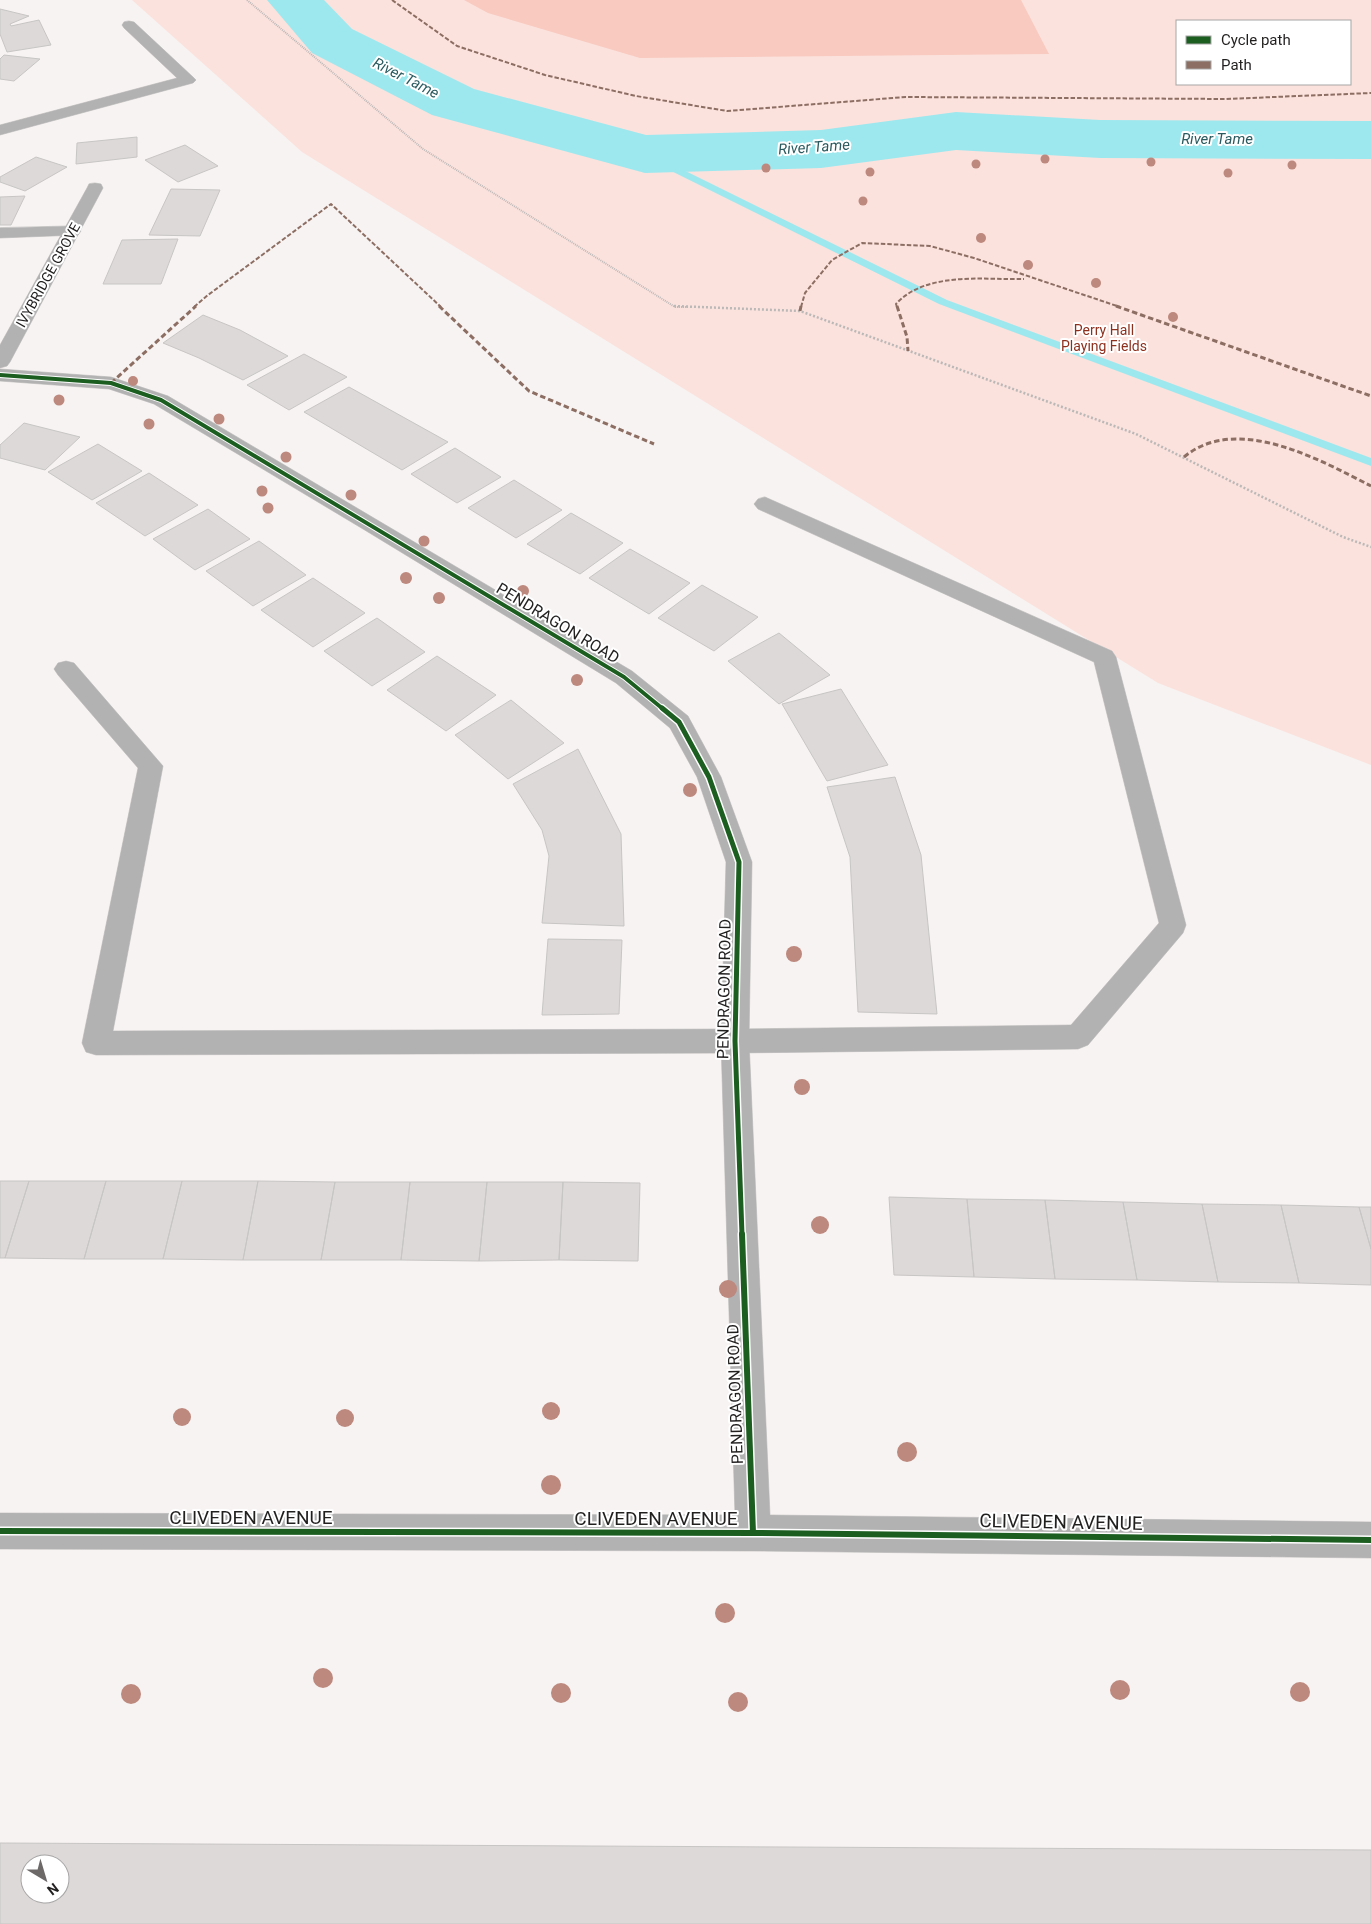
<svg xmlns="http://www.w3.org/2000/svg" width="1371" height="1924" viewBox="0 0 1371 1924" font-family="Roboto,sans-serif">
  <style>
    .green { fill: #fbe2dd; fill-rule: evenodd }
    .forest { fill: #f9cabf }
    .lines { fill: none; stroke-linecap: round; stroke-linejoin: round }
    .stream { fill: #9de8ef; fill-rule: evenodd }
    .river { fill: #9de8ef; fill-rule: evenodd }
    .building { fill: #dcd9d8; stroke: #c8c5c5; fill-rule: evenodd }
    .lane-casing { stroke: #d0cecd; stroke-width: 1 }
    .street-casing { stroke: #d0cecd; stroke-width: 1 }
    .path-far1 { stroke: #bbb8b8; stroke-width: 2; stroke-dasharray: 1 1; stroke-linecap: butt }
    .path { stroke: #bbb8b8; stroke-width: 2.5; stroke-dasharray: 2 2; stroke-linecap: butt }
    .lane { fill: #b3b2b3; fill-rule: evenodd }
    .street { fill: #b3b2b3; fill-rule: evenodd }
    .quiet-far1 { stroke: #8d6e63; stroke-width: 2; stroke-dasharray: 4.5 2; stroke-linecap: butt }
    .quiet { stroke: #8d6e63; stroke-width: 3; stroke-dasharray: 5.5 3; stroke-linecap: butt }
    .cycleway-far2-casing { stroke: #fff; stroke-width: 6 }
    .cycleway-far1-casing { stroke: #fff; stroke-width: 8 }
    .cycleway-casing { stroke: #fff; stroke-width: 9 }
    .cycleway-far2 { stroke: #1b5e20; stroke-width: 4 }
    .cycleway-far1 { stroke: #1b5e20; stroke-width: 5 }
    .cycleway { stroke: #1b5e20; stroke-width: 6 }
    .tree { fill: #bd887d }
    .labels { text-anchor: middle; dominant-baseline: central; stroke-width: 4; stroke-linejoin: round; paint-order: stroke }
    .far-street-label { font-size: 14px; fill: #221f1f; stroke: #fff }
    .far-park-label { font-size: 14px; fill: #8e301e; stroke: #fff }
    .far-water-label { font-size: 15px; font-style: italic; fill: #2a5a5f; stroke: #fff }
    .street-label { font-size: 16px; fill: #221f1f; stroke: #fff }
    .near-street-label { font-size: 19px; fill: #221f1f; stroke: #fff }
  </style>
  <rect width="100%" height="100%" fill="#f7f3f2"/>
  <path class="green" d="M132 0H1371V765L1158 683 302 152ZM1177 21H1350V84H1177Z"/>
  <path class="forest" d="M464 0H1021L1049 54 640 58 488 13Z"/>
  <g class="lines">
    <path class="stream" d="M645 151 947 300 1371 458V466L939 304 641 156 640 154 641 152Z"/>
    <path class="river" d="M267 0H324L352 29 474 89 646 135 821 130 956 112 1100 120 1371 121V159L1100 158 956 150 821 168 645 173 432 115 312 53Z"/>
  </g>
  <path class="building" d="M0 9 29 16 10 24 11 26 39 20 51 45 7 52 0 34Z
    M4 55 40 59 14 81 0 79V59Z
    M137 137V157L76 164 77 143Z
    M185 145 218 166 178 182 145 160Z
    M36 157 67 167 25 191 0 182V177Z
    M171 189 220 190 200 236 149 235Z
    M25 196 11 225H0V197Z
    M178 239 161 284H103L122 240Z
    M203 315 240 330 288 356 243 380 199 358 163 343Z
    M304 354 347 377 289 410 247 385Z
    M349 387 448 442 402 470 304 412Z
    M24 423 80 437 45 470 0 458V445Z
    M98 444 142 471 92 500 48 472Z
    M455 448 501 477 457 503 411 474Z
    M149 473 198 505 145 536 96 503Z
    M514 480 562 510 516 538 468 508Z
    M208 509 250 539 195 570 153 539Z
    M571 513 623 543 580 574 527 544Z
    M259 541 306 575 253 606 206 571Z
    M630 549 690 583 649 614 589 578Z
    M313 578 365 613 313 647 261 610Z
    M702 585 758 617 714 651 658 618Z
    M377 618 425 652 372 686 324 651Z
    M779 633 830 675 779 704 728 661Z
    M437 656 496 695 446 731 387 690Z
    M841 689 888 765 827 781 782 704Z
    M511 700 564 743 508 779 455 735Z
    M578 749 621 834 624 926 542 923 549 856 542 830 513 784Z
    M895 777 921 855 937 1014 858 1012 850 857 827 787Z
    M548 939 622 940 619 1014 542 1015Z
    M0 1181H29L5 1258H0Z
    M29 1181H106L84 1259 5 1258Z
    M106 1181H182L163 1259H84Z
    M182 1181H258L243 1260 163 1259Z
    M258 1181 335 1182 321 1260H243Z
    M335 1182H410L401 1260H321Z
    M410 1182H487L479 1261 401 1260Z
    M487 1182H563L559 1260 479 1261Z
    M563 1182 640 1183 638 1261 559 1260Z
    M889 1197 967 1199 974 1277 894 1275Z
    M967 1199 1045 1200 1055 1279 974 1277Z
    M1045 1200 1123 1202 1137 1280 1055 1279Z
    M1123 1202 1202 1204 1218 1282 1137 1280Z
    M1202 1204 1281 1205 1299 1283 1218 1282Z
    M1281 1205 1359 1207 1371 1249V1285L1299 1283Z
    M1359 1207H1371V1249Z
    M0 1843 1371 1850V1924H0ZM30 1864H60V1894H30Z"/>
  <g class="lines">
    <defs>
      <path id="lane" d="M129 21 134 22 193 77 196 80 193 83 0 135V125L177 78 124 28 122 25 124 22Z
        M72 226 78 227 81 231 78 235 0 238V228Z
        M765 497 1112 651 1116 657 1186 925 1183 933 1088 1045 1078 1049 735 1053 96 1055 86 1052 82 1043 138 768 58 675 54 669 58 663 66 661 74 663 163 766 113 1031 735 1029 1071 1025 1159 923 1094 662 758 509 754 504 758 499Z"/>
      <path id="street" d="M95 183 101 184 103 188 10 362 7 366 0 368V345L87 188 89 184Z
        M0 369 111 377 168 396 632 671 688 716 721 777 752 862 749 1041 770 1515 1371 1522V1558L753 1551 0 1549V1513L735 1515 721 1041 726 862 697 777 670 728 616 683 363 529 154 404 109 389 0 381Z"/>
    </defs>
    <use href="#lane" class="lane-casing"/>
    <use href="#street" class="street-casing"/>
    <path class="path-far1" d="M247 0 423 149 675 307H689"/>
    <path class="path" d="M674 306 800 311 1136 434 1343 537 1371 547"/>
    <use href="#lane" class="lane"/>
    <use href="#street" class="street"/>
    <path class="quiet-far1" d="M392 0 457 46 545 75 636 96 727 111 906 97 1226 99 1371 93
      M194 307 208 295 331 204 441 307
      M801 307 805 293 832 260 862 243 930 246 974 258 1120 307
      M897 307 896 304C926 271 984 280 1024 279"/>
    <path class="quiet" d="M439 306 529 391 654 444
      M897 306 907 337 908 351
      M1116 306 1371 396
      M800 311 801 306
      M111 383 196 306
      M1184 457C1237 413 1320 460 1371 486"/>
    <defs>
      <path id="cycleway-far2" d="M0 375 111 383 161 400 624 677 663 709"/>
      <path id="cycleway-far1" d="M662 708 679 722 709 777 739 862 735 1041 742 1235"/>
      <path id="cycleway" d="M742 1234 753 1533
        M0 1531 753 1533 1371 1540"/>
    </defs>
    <use href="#cycleway-far2" class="cycleway-far2-casing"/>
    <use href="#cycleway-far1" class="cycleway-far1-casing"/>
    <use href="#cycleway" class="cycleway-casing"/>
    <use href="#cycleway-far2" class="cycleway-far2"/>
    <use href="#cycleway-far1" class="cycleway-far1"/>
    <use href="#cycleway" class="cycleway"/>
  </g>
  <g class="tree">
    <circle cx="1045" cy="159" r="4.5"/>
    <circle cx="1151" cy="162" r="4.5"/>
    <circle cx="976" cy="164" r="4.5"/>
    <circle cx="1292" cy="165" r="4.5"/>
    <circle cx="766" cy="168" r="4.5"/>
    <circle cx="870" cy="172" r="4.5"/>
    <circle cx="1228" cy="173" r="4.5"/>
    <circle cx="863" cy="201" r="4.5"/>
    <circle cx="981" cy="238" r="5"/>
    <circle cx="1028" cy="265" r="5"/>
    <circle cx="1096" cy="283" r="5"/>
    <circle cx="1173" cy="317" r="5"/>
    <circle cx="133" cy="381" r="5"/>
    <circle cx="59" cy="400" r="5.5"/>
    <circle cx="219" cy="419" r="5.5"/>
    <circle cx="149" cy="424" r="5.5"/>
    <circle cx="286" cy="457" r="5.5"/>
    <circle cx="262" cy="491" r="5.5"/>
    <circle cx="351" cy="495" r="5.5"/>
    <circle cx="268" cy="508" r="5.5"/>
    <circle cx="424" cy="541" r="5.5"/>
    <circle cx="406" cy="578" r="6"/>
    <circle cx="523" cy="591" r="6"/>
    <circle cx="439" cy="598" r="6"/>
    <circle cx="577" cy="680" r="6"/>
    <circle cx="690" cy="790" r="7"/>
    <circle cx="794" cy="954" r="8"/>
    <circle cx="802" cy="1087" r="8"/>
    <circle cx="820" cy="1225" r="9"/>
    <circle cx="728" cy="1289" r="9"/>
    <circle cx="551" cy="1411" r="9"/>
    <circle cx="182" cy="1417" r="9"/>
    <circle cx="345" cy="1418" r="9"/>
    <circle cx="907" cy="1452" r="10"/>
    <circle cx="551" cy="1485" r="10"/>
    <circle cx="725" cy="1613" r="10"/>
    <circle cx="323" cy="1678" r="10"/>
    <circle cx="1120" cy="1690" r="10"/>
    <circle cx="1300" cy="1692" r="10"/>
    <circle cx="561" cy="1693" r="10"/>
    <circle cx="131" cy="1694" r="10"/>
    <circle cx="738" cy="1702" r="10"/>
  </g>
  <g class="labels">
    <g class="far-street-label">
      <text transform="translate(48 275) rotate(-61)">IVYBRIDGE GROVE</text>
    </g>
    <g class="far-park-label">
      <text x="1104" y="330">Perry Hall<tspan x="1104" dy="16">Playing Fields</tspan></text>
    </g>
    <g class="far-water-label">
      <text transform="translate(406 78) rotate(27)">River Tame</text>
      <text x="1217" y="139">River Tame</text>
      <text transform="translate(814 147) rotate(-4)">River Tame</text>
    </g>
    <g class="street-label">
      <text transform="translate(558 623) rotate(31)">PENDRAGON ROAD</text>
      <text transform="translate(724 989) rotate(-89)">PENDRAGON ROAD</text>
      <text transform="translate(735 1394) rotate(-92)">PENDRAGON ROAD</text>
    </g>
    <g class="near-street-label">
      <text x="251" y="1517">CLIVEDEN AVENUE</text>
      <text x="656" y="1518">CLIVEDEN AVENUE</text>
      <text transform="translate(1061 1522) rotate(1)">CLIVEDEN AVENUE</text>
    </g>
  </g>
  <rect x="1176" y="20" width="175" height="65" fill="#ffffff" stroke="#a7a5a5"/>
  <rect x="1186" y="36" width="25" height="8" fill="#1b5e20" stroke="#a7a5a5"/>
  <text x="1221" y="45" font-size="15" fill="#221f1f">Cycle path</text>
  <rect x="1186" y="61" width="25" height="8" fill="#8d6e63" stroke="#a7a5a5"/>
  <text x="1221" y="70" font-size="15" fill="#221f1f">Path</text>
  <g transform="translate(45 1879) rotate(142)"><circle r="24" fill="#ffffff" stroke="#a7a5a5"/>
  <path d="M0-4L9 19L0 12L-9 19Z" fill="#6d6969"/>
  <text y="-8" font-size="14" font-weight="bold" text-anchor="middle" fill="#221f1f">N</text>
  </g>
</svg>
